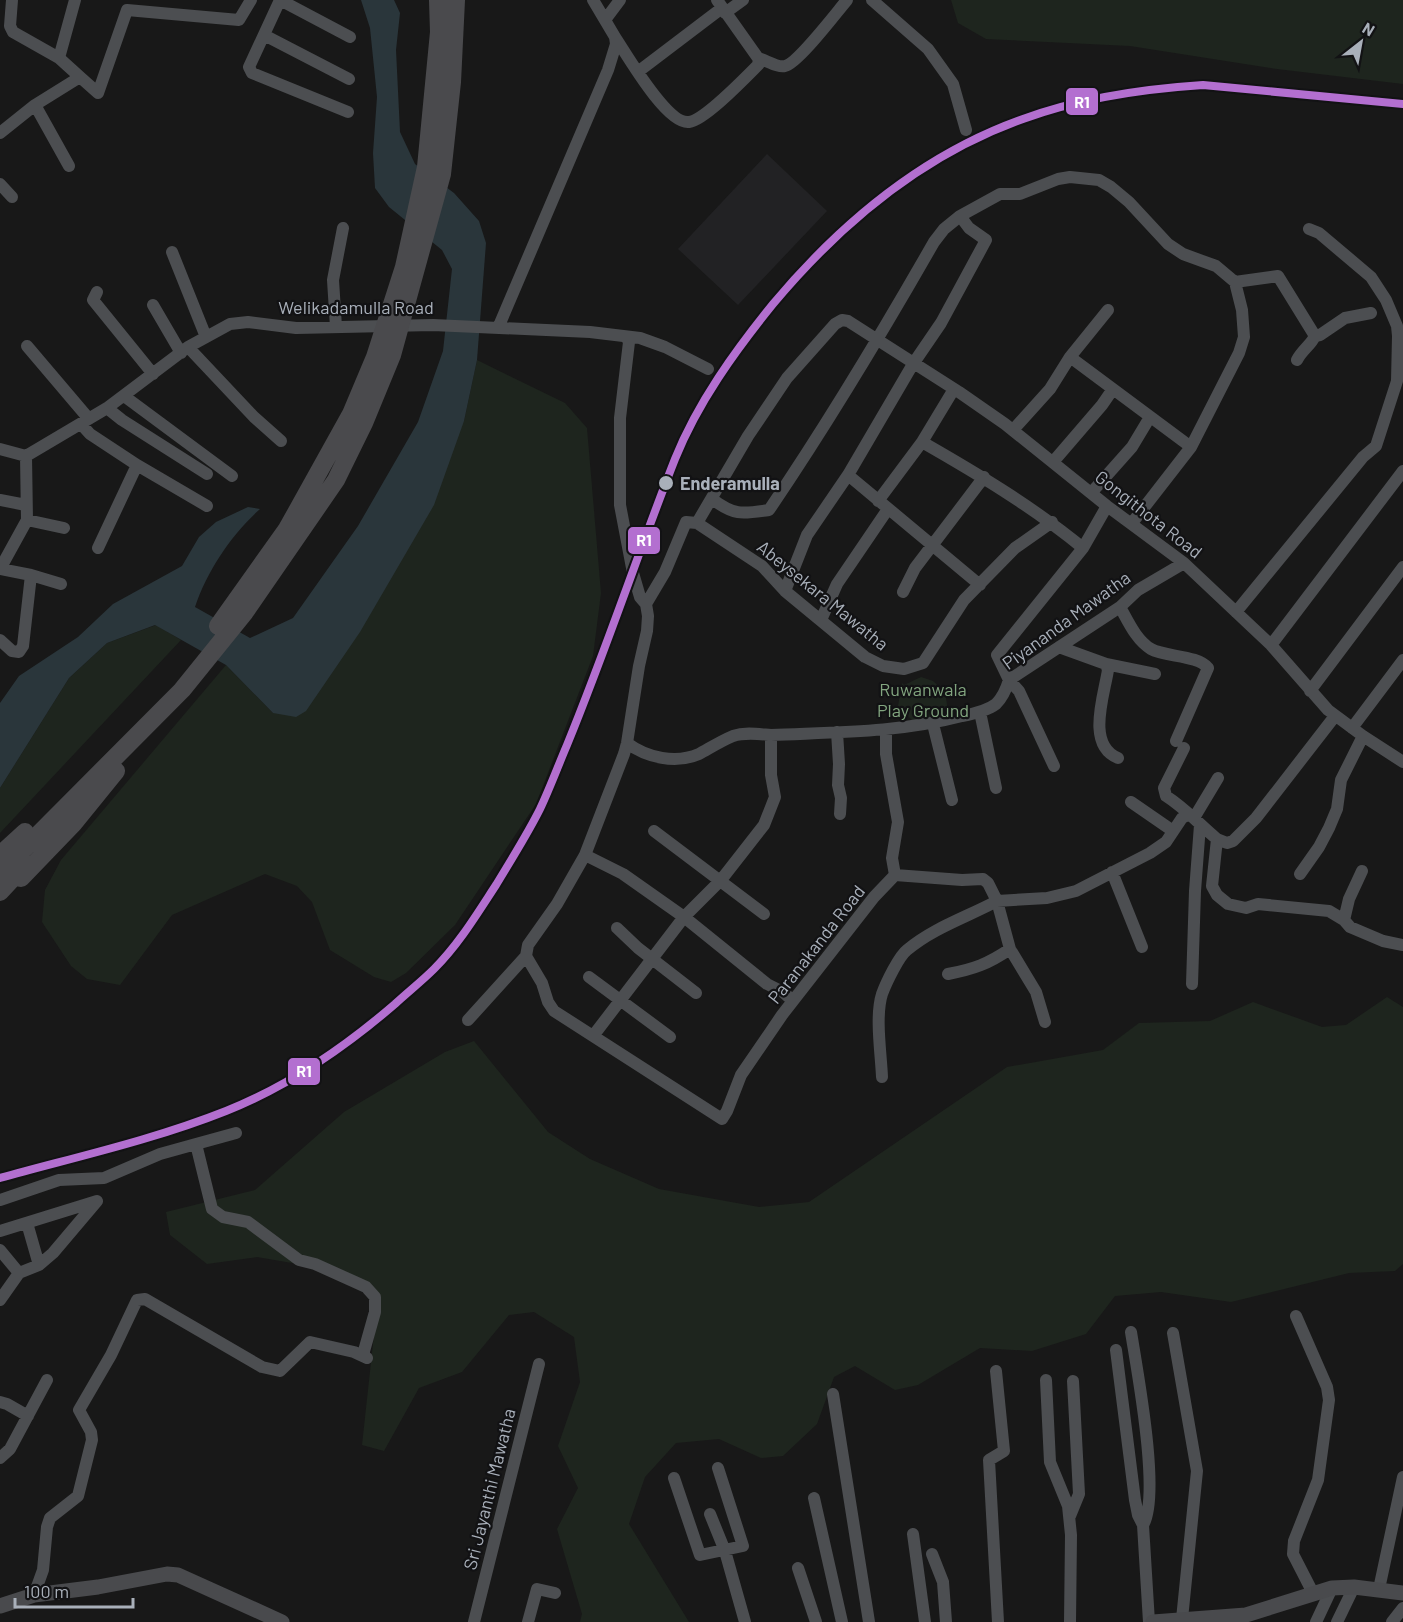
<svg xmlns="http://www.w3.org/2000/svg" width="1403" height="1622" viewBox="0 0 1403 1622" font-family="Barlow,sans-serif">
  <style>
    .built { fill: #222224 }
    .green { fill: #1e251e }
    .water { fill: #2a363b }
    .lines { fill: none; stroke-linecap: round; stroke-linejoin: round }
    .minor { stroke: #4c4e51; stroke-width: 12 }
    .major { stroke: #494a4d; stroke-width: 15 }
    .highway { stroke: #4a4a4d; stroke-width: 18 }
    .rail-1-casing { stroke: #121214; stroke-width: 12 }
    .rail-1 { stroke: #b36fd0; stroke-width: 8 }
    .stop-dot { fill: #a9b0ba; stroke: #121214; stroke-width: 2 }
    .labels { text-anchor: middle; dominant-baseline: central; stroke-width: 4.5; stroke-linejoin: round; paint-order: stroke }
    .street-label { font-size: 18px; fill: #a9b0ba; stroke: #121214 }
    .stop-label { font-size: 18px; font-weight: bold; fill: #a9b0ba; stroke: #121214; text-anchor: start }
    .park-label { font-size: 18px; fill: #82a57f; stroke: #121214 }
    .line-badge { stroke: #121214; stroke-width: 2 }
    .badge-label { font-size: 16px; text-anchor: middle; font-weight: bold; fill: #fff }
  </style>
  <rect width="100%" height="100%" fill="#181818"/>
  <path class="built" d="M767 154 827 211 738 305 678 249Z"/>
  <path class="green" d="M951 0H1403V84L1277 69 1130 46 986 39 958 23Z
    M477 360 565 403 587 428 601 593 593 656 536 804 455 925 406 973 391 982 374 977 330 950 312 902 297 886 265 874 172 915 120 985 87 979 71 966 42 922 45 890 61 860 226 665 273 713 464 421Z
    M156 625 181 640 0 833V788L69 678 107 643Z
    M921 677 933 681 945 692 948 711 943 717 914 722 898 706 902 683 904 685Z
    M1387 997 1403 1007V1264L1395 1271 1349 1273 1231 1302 1161 1292 1115 1296 1086 1334 1032 1351 980 1348 918 1385 895 1390 855 1366 834 1377 817 1424 783 1456 761 1458 719 1439 676 1443 645 1477 629 1524 689 1622H580L582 1614 557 1529 578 1488 558 1446 580 1382 574 1337 534 1312 509 1315 462 1372 419 1388 384 1451 362 1445 377 1307 364 1289 321 1268 257 1257 207 1264 170 1235 166 1212 255 1190 344 1112 445 1052 474 1041 548 1132 590 1159 659 1189 759 1207 809 1202 1007 1067 1103 1050 1139 1023 1210 1021 1253 1002 1322 1027 1346 1025Z"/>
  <path class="water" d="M361 0H394L400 13 396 50 400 132 415 164 454 193 479 221 486 243 477 360 464 421 434 505 360 632 306 711 296 717 273 713 226 665 155 625 107 643 69 678 0 788V703L19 676 78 637 113 604 182 566 199 537 216 522 248 507 260 509C231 535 207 571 195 607L250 638 293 618 358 526 418 422 443 351 452 269 442 250 389 207 375 188 373 153 377 97 370 28Z"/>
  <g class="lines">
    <path class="minor" d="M12 0 10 26 13 32 59 58 80 77
      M280 0 249 67 252 73 348 112
      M280 0 350 37
      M872 0 928 49 953 84 966 130
      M725 13 743 0
      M605 20 620 0
      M264 35 349 79
      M615 37C627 55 667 125 689 122 705 120 746 77 759 64L758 58 717 0
      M59 58 75 0
      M758 58C766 60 778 68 785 66 798 63 836 13 847 0
      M639 71 722 8
      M35 105 69 166
      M0 133 35 105 80 77 98 93 127 10 239 20 251 0
      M0 184 12 197
      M172 252 206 337
      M1235 282 1278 276 1315 336 1320 335 1345 318 1371 313
      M97 292 93 300 153 374
      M153 305 181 353
      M336 327 333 280 343 228
      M498 328 608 70 616 44 615 37 593 0
      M627 338 629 342 620 418V505L633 573 640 597 646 604 648 616 647 631 639 666 627 743 624 754 585 855 557 904 528 945 526 956 542 983 548 1002 554 1011 722 1119 727 1111 741 1075 782 1015 874 897 895 875 962 880 983 879 988 883 997 901C967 917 933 928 907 950 899 956 886 983 882 994 875 1016 881 1053 882 1077
      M27 346 89 419
      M188 347 254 417 281 441
      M1070 357 1191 447
      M1297 360C1302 350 1311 345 1315 336
      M124 396 232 476
      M107 408 122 420 207 474
      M81 424 90 434 137 465 98 548
      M1013 430 1050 389 1070 357 1108 310
      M922 442 954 389
      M0 449 26 456 107 408 188 347 230 324 248 322 296 328 433 325 590 332 640 338 665 347 708 369
      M1053 462 1102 405 1113 389
      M137 465 207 506
      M848 475 980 585
      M1092 492 1132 447 1150 417
      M712 499C735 516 742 514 769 510 828 423 882 333 934 242L944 229 960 216 1000 194H1020L1058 179 1070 177 1099 180 1111 187 1129 202 1168 244 1183 254 1216 266 1235 282 1242 310 1244 337 1239 353 1191 447 1132 523
      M0 500 26 505
      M878 501 922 442C978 474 1033 507 1083 548
      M27 520 64 528
      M697 523 762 566 785 591 865 657 883 666 904 669 923 663 964 600 1015 548 1052 522
      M0 569 27 520 26 456
      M0 569 31 575 61 584
      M785 591 807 535 848 475 913 364 941 323 986 240 969 228 960 216
      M903 592 915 568 984 477
      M646 604 665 572 686 522 697 523 748 436 787 378 835 324 842 320 848 321 959 392 1005 424 1107 506 1184 563 1271 645 1328 710 1363 736 1403 762
      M1120 607C1128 621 1136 640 1151 649 1165 657 1198 655 1208 668L1176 741
      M1236 612 1363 457 1376 446 1397 381 1398 336 1397 326 1386 300 1371 277 1319 233 1309 229
      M821 620 837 584 888 509
      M0 640 12 651 19 652 23 646 31 575
      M1271 645 1403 471
      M1059 647 1106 664 1155 674
      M1106 664 1108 670C1104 696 1086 745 1118 758
      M1310 691 1403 567
      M980 712 996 788
      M933 724 952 800
      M1352 728 1403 660
      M886 731V754L898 822 892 858 895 875
      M837 732 839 764 838 785 841 798 840 814
      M627 743C647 758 676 764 699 754 710 748 721 741 733 736 745 732 758 734 771 735 837 732 897 733 962 716 973 714 987 711 996 704 1003 697 1006 690 1009 680L1120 607 1138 590 1184 563
      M1184 748 1164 788 1166 796C1185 808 1199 824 1217 839L1212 886 1217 895 1228 904 1246 908 1258 904 1329 911 1344 920 1350 927 1383 941 1403 945
      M1054 766 1019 691 1009 680 997 655 1083 548 1107 506
      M1131 802 1173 831
      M1194 818 1218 778
      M654 831 764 914
      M1217 839 1227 843 1233 841 1256 818 1335 716
      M585 855 623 874 684 917 767 984 783 992 793 1001
      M1112 872 1142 947
      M1300 874 1319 847 1329 828 1337 809 1341 780 1363 736
      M1344 920 1349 899 1362 871
      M617 928 638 948 696 993
      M948 974C974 969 988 964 1010 949
      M589 977 670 1037
      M1192 984 1195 891 1200 825
      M468 1020 526 956
      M1045 1022 1036 992 1010 949 997 901 1047 898 1076 891 1150 853 1166 842 1182 818 1188 815
      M593 1036 684 917 721 880 764 825 775 797 771 775V735
      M236 1133 196 1144 212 1209 223 1217 248 1222 299 1260 315 1264 355 1282 366 1287 375 1297V1312L364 1351V1356
      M0 1200 59 1180 104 1178 160 1154 196 1144
      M27 1223 39 1265
      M0 1231 97 1201 53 1253 39 1265 19 1273 0 1300
      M0 1250 19 1273
      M1296 1316 1327 1387 1329 1400 1318 1480 1294 1541 1293 1554 1313 1593
      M1131 1332C1137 1370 1161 1496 1143 1525
      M1173 1333 1197 1471 1182 1619
      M1116 1350 1135 1500 1138 1515 1143 1525 1149 1622
      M996 1371 1004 1451 989 1460 998 1622
      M1046 1380 1050 1462 1068 1506 1071 1535 1070 1622
      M833 1394 869 1622
      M0 1402 7 1404 28 1416
      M0 1458 10 1449 47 1380
      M674 1478 700 1555 743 1546 718 1468
      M814 1498 842 1622
      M710 1514 725 1551 745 1622
      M1070 1516 1079 1494 1073 1381
      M913 1534 925 1622
      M932 1554 943 1582 946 1622
      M798 1568 816 1622
      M1379 1589 1403 1477
      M34 1595 43 1570 47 1527 50 1518 78 1496 92 1440 91 1432 79 1410 111 1355 137 1300 145 1299 262 1367 280 1371 310 1342 354 1352 367 1358
      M474 1622 539 1364
      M528 1622 537 1589 555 1593
      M1316 1622 1332 1588
      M1337 1622 1354 1587
      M1392 1622 1403 1608"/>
    <path class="major" d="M0 1606 34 1595 98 1587 167 1574 178 1575 282 1622
      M1153 1622 1246 1615 1332 1588 1354 1587 1403 1593"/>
    <path class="highway" d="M218 626 287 529 351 414 375 357 404 267 426 167 439 32 438 0
      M0 855 25 832
      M0 873 182 690 245 612 336 480 364 423 392 355 442 174 452 82 456 0
      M21 878 73 824 116 771
      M0 892 26 864"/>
    <defs>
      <path id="rail-1" d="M0 1178C76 1157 153 1140 226 1111 289 1086 344 1048 395 1004 408 992 422 981 434 969 459 944 477 914 496 885 511 860 527 835 540 809 550 788 558 766 567 745 606 650 638 553 675 459 698 402 735 351 773 304 840 224 924 154 1023 119 1080 98 1142 89 1203 85L1403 104"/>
    </defs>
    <use href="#rail-1" class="rail-1-casing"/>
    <use href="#rail-1" class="rail-1"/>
  </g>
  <circle class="stop-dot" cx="666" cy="483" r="8"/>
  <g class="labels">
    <g class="street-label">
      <text x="356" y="307">Welikadamulla Road</text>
      <text transform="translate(1149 514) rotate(38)">Gongithota Road</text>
      <text transform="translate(823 595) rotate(39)">Abeysekara Mawatha</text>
      <text transform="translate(1066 620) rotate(-36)">Piyananda Mawatha</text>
      <text transform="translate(816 944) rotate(-52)">Paranakanda Road</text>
      <text transform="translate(489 1489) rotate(-76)">Sri Jayanthi Mawatha</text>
    </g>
    <g class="stop-label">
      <text x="680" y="483">Enderamulla</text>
    </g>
    <g class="park-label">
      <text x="923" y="689">Ruwanwala<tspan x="923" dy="21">Play Ground</tspan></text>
    </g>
  </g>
  <g class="line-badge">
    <rect x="1065" y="87" width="34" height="29" rx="6" fill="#b36fd0"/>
    <rect x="627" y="526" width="34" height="29" rx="6" fill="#b36fd0"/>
    <rect x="287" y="1057" width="34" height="29" rx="6" fill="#b36fd0"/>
  </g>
  <g class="badge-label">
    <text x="1082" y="108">R1</text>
    <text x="644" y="546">R1</text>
    <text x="304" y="1077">R1</text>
  </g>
  <g transform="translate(1361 42) rotate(31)" stroke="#121214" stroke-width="4.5" paint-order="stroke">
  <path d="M0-4.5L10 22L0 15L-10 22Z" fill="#a9b0ba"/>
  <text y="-9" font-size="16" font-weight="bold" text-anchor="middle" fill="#a9b0ba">N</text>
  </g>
  <path d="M15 1598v9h118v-9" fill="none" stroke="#a9b0ba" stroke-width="3"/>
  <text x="24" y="1598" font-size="18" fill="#a9b0ba" stroke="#121214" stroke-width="4.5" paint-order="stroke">100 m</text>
</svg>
